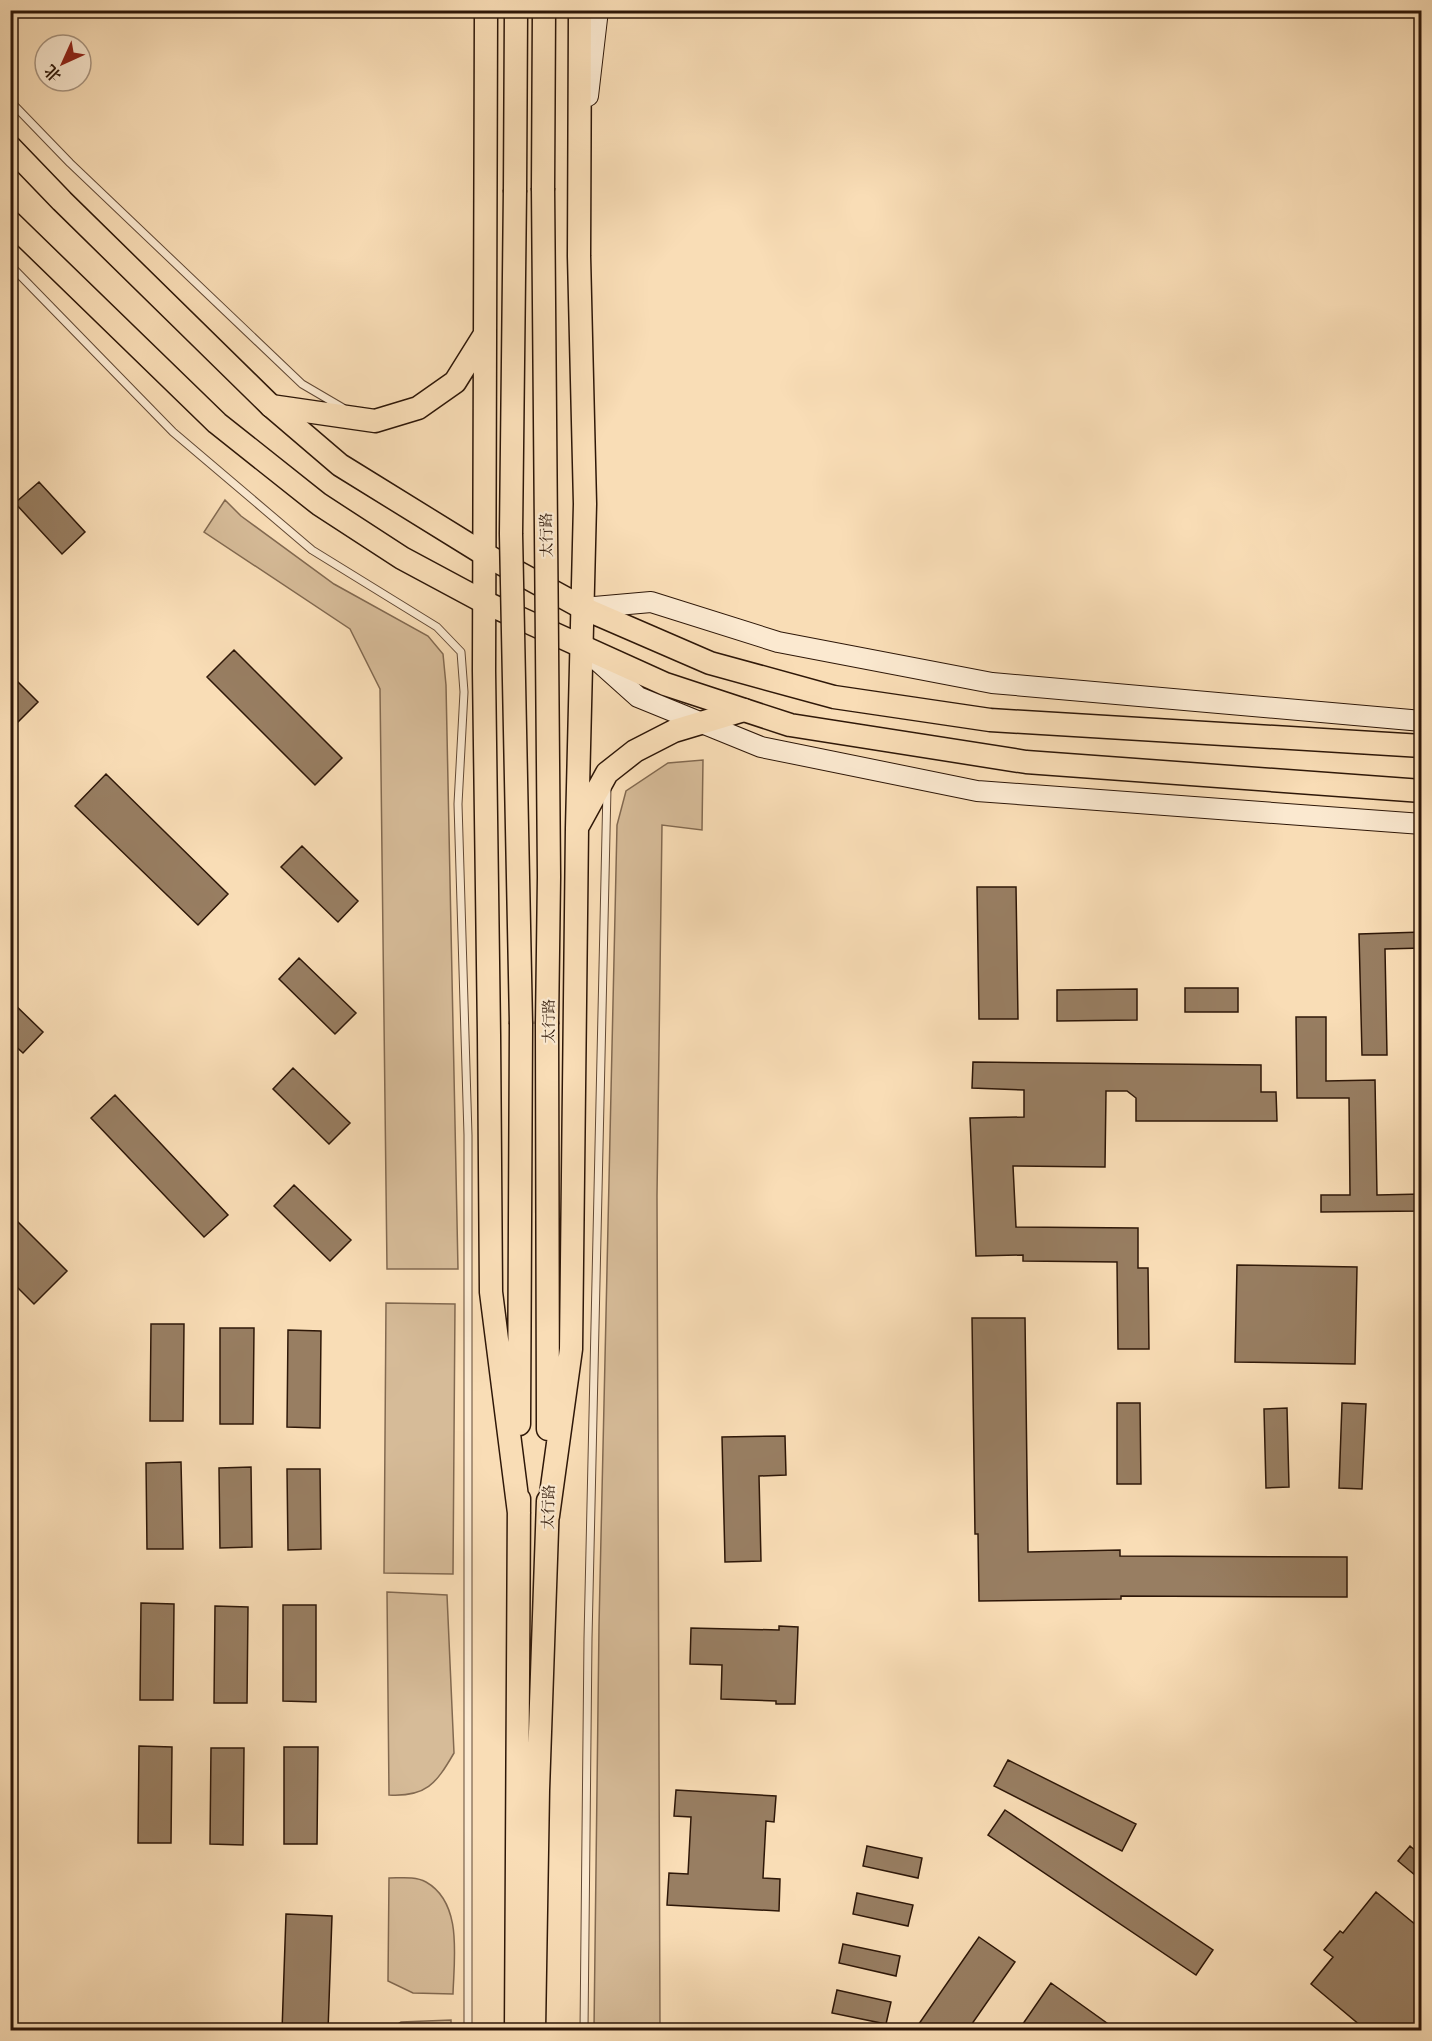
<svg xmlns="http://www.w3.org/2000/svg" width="1432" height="2041" viewBox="0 0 1432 2041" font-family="'Libre Caslon Text','Noto Serif SC',serif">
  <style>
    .green { fill: #d6bb98; stroke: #826950; stroke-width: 1.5 }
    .building { fill: #987e62; stroke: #2e1708; stroke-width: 1.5 }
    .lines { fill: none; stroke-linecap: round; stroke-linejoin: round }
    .service-casing { stroke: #614834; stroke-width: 9 }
    .secondary-casing { stroke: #2e1708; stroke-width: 22 }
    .primary-casing { stroke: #2e1708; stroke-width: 25 }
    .trunk-casing { stroke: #2e1708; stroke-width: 25 }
    .service { stroke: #fbe9d0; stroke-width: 7 }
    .secondary { stroke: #fbe9d0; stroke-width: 20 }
    .primary { stroke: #f9ddb6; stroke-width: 22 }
    .trunk { stroke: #f9ddb6; stroke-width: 22 }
    .trunk-bridge-casing { stroke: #2e1708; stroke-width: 25; stroke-linecap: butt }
    .trunk-bridge { stroke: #f9ddb6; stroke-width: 22 }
    .labels { text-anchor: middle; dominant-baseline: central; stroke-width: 4.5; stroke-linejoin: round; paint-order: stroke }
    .street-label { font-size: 15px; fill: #2e1708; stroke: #fbe9d0 }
  </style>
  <rect width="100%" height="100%" fill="#f9ddb6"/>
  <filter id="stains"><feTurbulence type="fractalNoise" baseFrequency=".00333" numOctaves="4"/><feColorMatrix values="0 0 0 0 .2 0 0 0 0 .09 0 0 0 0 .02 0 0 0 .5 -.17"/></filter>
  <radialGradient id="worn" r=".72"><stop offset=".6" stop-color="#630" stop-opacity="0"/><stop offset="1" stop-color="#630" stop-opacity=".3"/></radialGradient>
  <path class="green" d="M225 500 241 516 334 584 428 636 443 654 446 685 458 1269H387L380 689 350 629 204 532Z
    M703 760 702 830 662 825 657 1196 660 2030H594L599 1626 617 825 626 791 668 763Z
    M386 1303 455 1304 453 1574 384 1573Z
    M387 1592 447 1595 454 1753C436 1784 426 1797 389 1795Z
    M389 1878C401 1878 415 1876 426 1882 463 1903 454 1958 453 1994L413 1993 388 1981Z
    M451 2020V2030H389L401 2022Z"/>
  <path class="building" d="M39 482 85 532 62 554 15 503Z
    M234 650 342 758 315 785 207 677Z
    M10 674 38 702 10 730Z
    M106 774 228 894 198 925 75 806Z
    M302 846 358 901 338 922 281 867Z
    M977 887H1016L1018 1019H979Z
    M1422 932V948L1385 949 1387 1055H1362L1359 934Z
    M299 958 356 1013 335 1034 279 979Z
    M1185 988H1238V1012H1185Z
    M1137 989V1020L1057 1021V990Z
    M10 1000 43 1032 23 1053 10 1041Z
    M1296 1017H1326V1081L1375 1080 1377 1195 1422 1194V1211L1321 1212V1195H1350L1349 1098H1297Z
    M973 1062 1261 1065V1092H1276L1277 1121H1136V1098L1127 1091H1106L1105 1167 1013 1166 1016 1227 1138 1228V1268H1148L1149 1349H1118L1117 1262 1023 1261V1255L976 1256 970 1118 1024 1117V1090L972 1088Z
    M293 1068 350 1123 329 1144 273 1089Z
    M115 1095 228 1215 204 1237 91 1118Z
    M294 1185 351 1240 330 1261 274 1206Z
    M10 1214 67 1271 34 1304 10 1280Z
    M1237 1265 1357 1267 1355 1364 1235 1362Z
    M972 1318H1025L1028 1552 1120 1550V1556L1347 1557V1597L1121 1596V1599L979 1601 978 1534H975Z
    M151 1324H184L183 1421H150Z
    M220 1328H254L253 1424H220Z
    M288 1330 321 1331 320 1428 287 1427Z
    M1117 1403H1140L1141 1484H1117Z
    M1342 1403 1366 1404 1362 1489 1339 1488Z
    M1287 1408 1289 1487 1266 1488 1264 1409Z
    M785 1436 786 1475 759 1476 761 1561 725 1562 722 1437Z
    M181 1462 183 1549H147L146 1463Z
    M251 1467 252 1547 220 1548 219 1468Z
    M287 1469H320L321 1549 288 1550Z
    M141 1603 174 1604 173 1700H140Z
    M283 1605H316V1702L283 1701Z
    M215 1606 248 1607 247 1703H214Z
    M779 1626 798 1627 795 1704H776V1701L721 1699 722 1665 690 1664 691 1628 779 1630Z
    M139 1746 172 1747 171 1843H138Z
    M284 1747H318L317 1844H284Z
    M211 1748H244L243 1845 210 1844Z
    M1008 1760 1136 1824 1122 1851 994 1786Z
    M676 1790 776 1796 774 1822 766 1821 763 1878 780 1879 779 1911 667 1905 669 1873 688 1874 691 1817 674 1816Z
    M1005 1810 1213 1950 1196 1975 988 1835Z
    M867 1846 922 1858 918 1878 863 1866Z
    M1410 1846 1422 1856V1881L1398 1861Z
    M1376 1892 1422 1930V2031H1367L1311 1984 1333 1957 1324 1950 1340 1931 1343 1933Z
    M857 1893 913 1905 908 1926 853 1914Z
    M286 1914 332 1916 328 2031H282Z
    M979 1937 1015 1962 967 2031H914Z
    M843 1944 900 1956 896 1976 839 1963Z
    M1051 1983 1118 2031H1018Z
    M837 1990 891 2002 886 2024 832 2013Z"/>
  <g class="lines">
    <defs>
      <path id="service" d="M10 101 70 163 302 384 343 408
        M10 265 173 432 312 550 437 627 461 652 464 692 458 804 468 1135V2030
        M584 2030 588 1639 607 788"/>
      <path id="secondary" d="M588 96 598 10
        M583 608 651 602 778 642 992 683 1422 721
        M590 654 638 697 761 747 977 791 1422 824"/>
      <path id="primary" d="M10 147 62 201 271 406 340 465 484 554 583 608 710 663 834 697 990 720 1422 746
        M10 222 217 423 319 504 402 558 484 602 665 684 790 725 1026 762 1422 791"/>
      <path id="trunk" d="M486 10 484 671 489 1035 491 1292 519 1513
        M543 188 544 10
        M515 190 516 10
        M271 406 375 421 418 408 455 382 485 334
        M579 824 607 773 635 751 674 731 744 710
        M547 1024 548 1429
        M519 1424 521 1024
        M548 1516 571 1349 577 828 585 504 579 256 580 10
        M516 2030 519 1499
        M534 2030 538 1790 548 1501"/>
    </defs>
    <use href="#service" class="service-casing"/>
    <use href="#secondary" class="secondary-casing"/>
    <use href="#primary" class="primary-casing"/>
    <use href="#trunk" class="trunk-casing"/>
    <use href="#service" class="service"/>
    <use href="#secondary" class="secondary"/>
    <use href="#primary" class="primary"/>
    <use href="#trunk" class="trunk"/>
    <defs>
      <path id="trunk-bridge" d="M543 188 549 877 547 1024
        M515 190 511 534 521 1024"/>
    </defs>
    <use href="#trunk-bridge" class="trunk-bridge-casing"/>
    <use href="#trunk-bridge" class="trunk-bridge"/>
  </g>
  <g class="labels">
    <g class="street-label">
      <text transform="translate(546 535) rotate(-91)">太行路</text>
      <text transform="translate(548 1021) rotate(-90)">太行路</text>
      <text transform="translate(548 1507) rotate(-89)">太行路</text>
    </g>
  </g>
  <rect width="1432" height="2041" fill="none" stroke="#f9ddb6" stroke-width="36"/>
  <rect x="12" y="12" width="1408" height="2017" fill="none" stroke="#2e1708" stroke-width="3"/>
  <rect x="18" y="18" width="1396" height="2005" fill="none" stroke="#2e1708" stroke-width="1.5"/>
  <g transform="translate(63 63) rotate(225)"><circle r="28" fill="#fbe9d0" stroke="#a99580" stroke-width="1.5"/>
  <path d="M0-4.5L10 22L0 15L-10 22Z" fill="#8f2418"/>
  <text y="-9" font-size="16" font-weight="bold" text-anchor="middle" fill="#2e1708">北</text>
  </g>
  <rect width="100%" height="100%" filter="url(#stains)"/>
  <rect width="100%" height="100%" fill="url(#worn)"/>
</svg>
